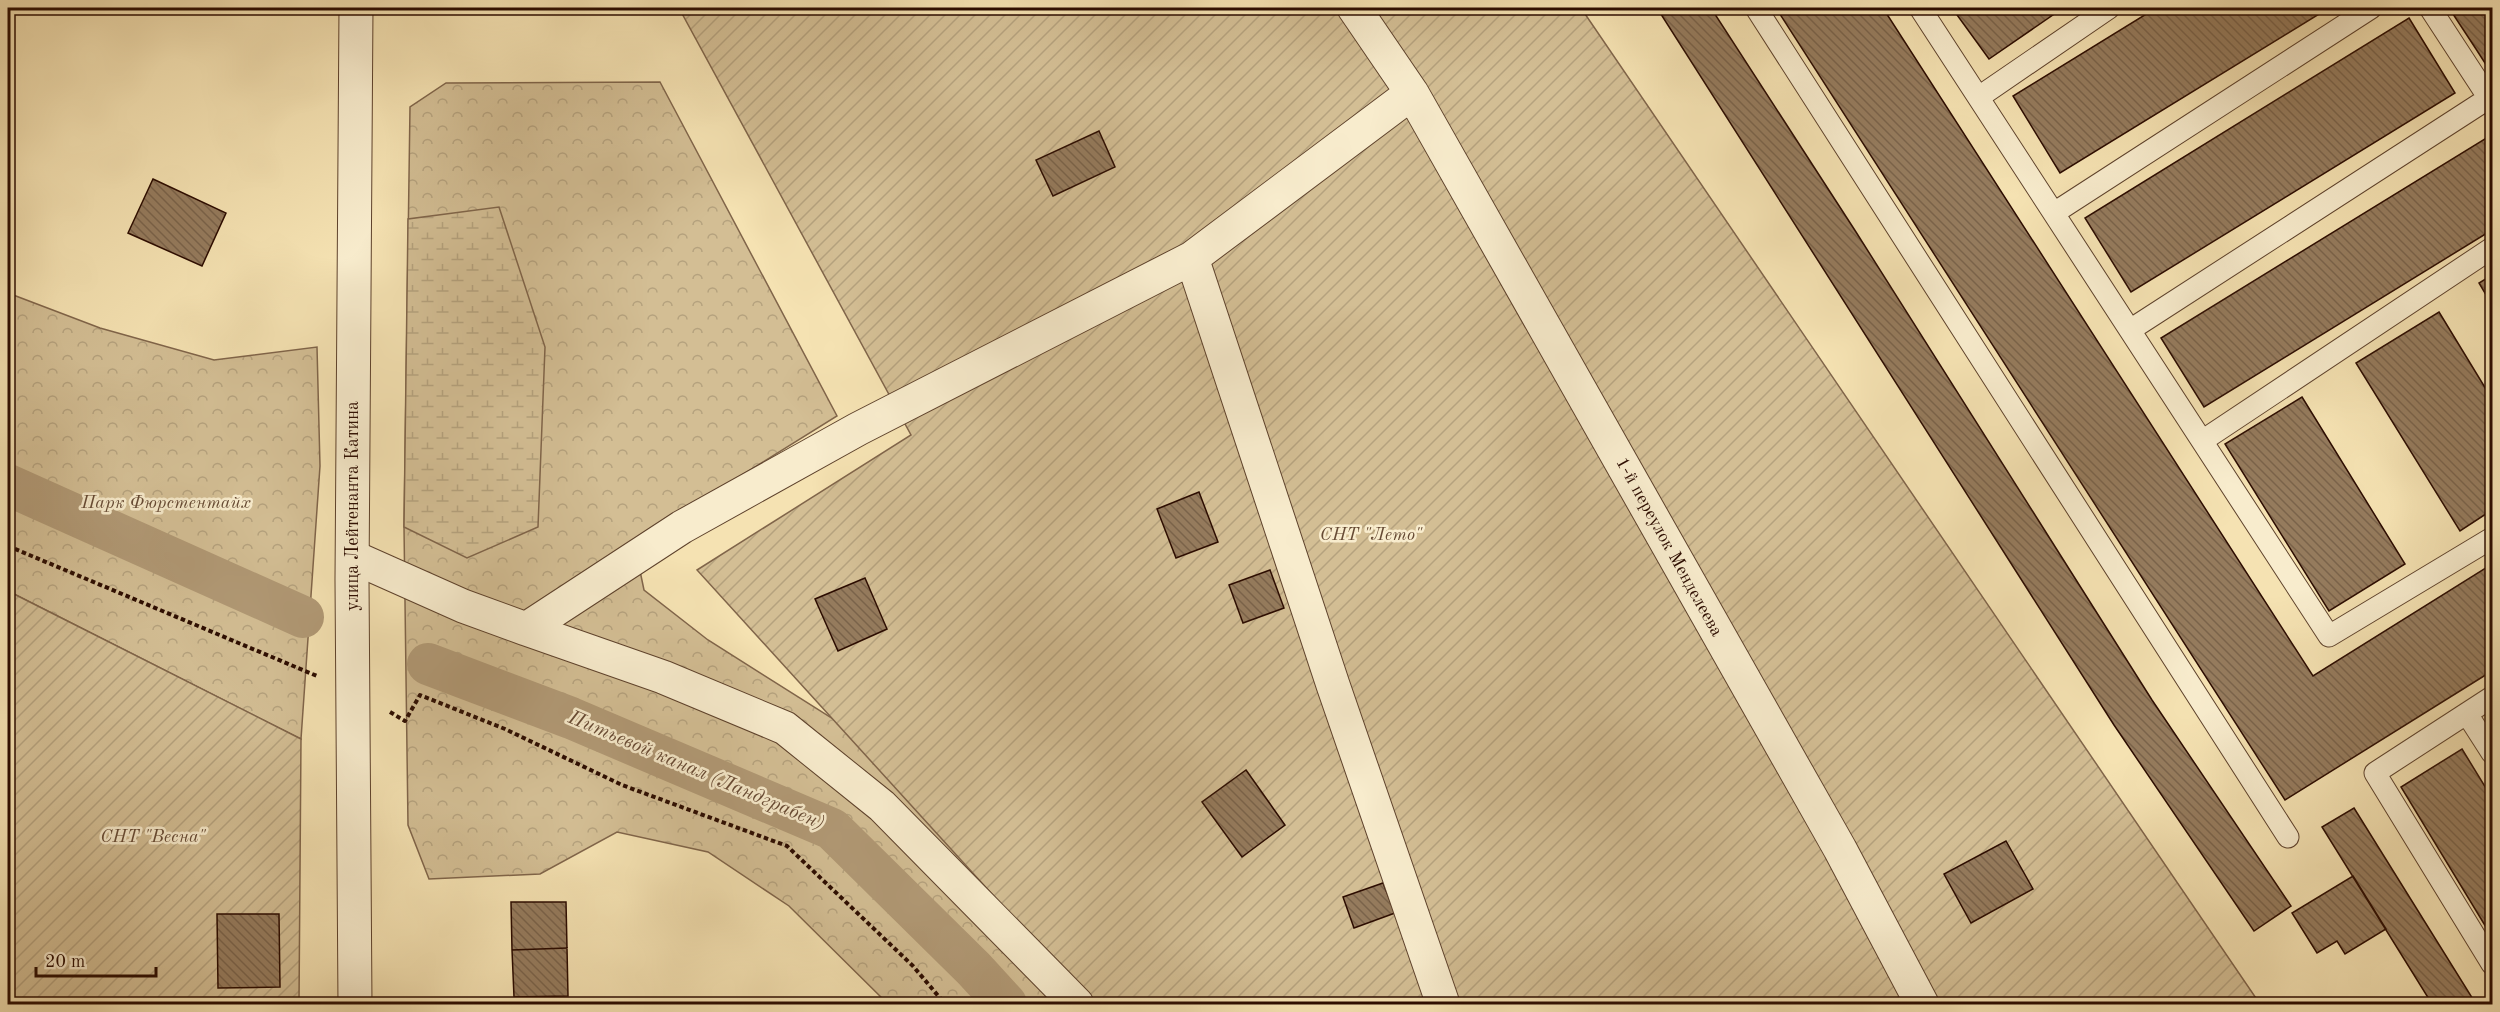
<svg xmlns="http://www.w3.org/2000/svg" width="2500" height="1012" viewBox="0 0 2500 1012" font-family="'Old Standard TT',serif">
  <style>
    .forest { fill: url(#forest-crowns); stroke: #80654a; stroke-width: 1.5 }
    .wetland { fill: url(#wetland-marsh); stroke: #80654a; stroke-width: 1.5 }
    .garden { fill: url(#garden-furrows); stroke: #80654a; stroke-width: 1.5 }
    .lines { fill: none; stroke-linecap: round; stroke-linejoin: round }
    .canal { stroke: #b19975; stroke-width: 42 }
    .building { fill: url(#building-back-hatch); stroke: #2c0c00; stroke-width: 1.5 }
    .service-casing { stroke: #5e422c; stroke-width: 23 }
    .minor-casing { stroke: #5e422c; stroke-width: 35 }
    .tertiary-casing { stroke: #5e422c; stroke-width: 35 }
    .path { stroke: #2c0c00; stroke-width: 4; stroke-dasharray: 4.5 3; stroke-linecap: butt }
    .service { stroke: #f8eccd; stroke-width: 21 }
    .minor { stroke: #f8eccd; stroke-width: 33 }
    .tertiary { stroke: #f8eccd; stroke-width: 33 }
    .labels { text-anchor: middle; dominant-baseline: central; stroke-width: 5; stroke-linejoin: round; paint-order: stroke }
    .park-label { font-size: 18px; font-style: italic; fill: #664a34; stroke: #f8eccd }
    .street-label { font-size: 18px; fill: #2c0c00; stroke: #f8eccd }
    .water-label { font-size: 20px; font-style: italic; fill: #684b35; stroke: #f8eccd }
  </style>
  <defs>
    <pattern id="forest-crowns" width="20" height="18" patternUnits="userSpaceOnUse" patternTransform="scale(1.5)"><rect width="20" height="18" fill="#d3be94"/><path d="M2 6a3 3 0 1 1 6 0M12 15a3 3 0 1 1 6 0" fill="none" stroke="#b5a27e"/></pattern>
    <pattern id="wetland-marsh" width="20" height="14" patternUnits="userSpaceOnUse" patternTransform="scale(1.5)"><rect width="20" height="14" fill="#d3be94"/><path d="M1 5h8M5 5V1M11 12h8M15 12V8" fill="none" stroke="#b5a27e"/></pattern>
    <pattern id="garden-furrows" width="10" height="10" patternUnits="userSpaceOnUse" patternTransform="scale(1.5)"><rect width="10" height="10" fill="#d3be94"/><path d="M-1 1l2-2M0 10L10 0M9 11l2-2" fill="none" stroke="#b5a27e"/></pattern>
    <pattern id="building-back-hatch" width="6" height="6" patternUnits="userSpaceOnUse" patternTransform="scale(1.5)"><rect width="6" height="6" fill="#957b5d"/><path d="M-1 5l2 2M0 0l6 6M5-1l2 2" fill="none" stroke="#7a634a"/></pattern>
  </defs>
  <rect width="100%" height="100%" fill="#f5e2b2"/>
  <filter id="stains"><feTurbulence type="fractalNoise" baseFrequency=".00333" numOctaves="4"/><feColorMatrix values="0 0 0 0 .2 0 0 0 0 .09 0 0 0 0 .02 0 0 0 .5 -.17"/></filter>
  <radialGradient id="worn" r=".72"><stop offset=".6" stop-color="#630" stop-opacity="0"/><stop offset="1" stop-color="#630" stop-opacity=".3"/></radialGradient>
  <path class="forest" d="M660 82 837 416 634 542 644 590 708 640 922 775 1124 1004H888L789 906 708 852 617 832 540 874 429 879 408 825 404 527 410 107 446 83Z
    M8 293 100 328 214 360 317 347 320 466 301 739 8 591Z"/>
  <path class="wetland" d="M499 207 545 347 538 527 467 558 404 527 408 219Z"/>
  <path class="garden" d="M679 8H1581L2260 1004H1092L697 570 911 435Z
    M8 591 301 739 299 1004H8Z"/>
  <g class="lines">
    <path class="canal" d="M8 485 303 617
      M428 664 571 718 832 829 974 969 1006 1004"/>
  </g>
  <path class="building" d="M1657 8H1711L1856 232 2152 700 2291 906 2254 931 2114 725Z
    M1776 8H1883L2313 676 2492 564V671L2285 800Z
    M1952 8H2063L1989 59Z
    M2156 8H2329L2060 173 2013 96Z
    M2449 8H2492V74L2476 49Z
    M2409 18 2455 93 2131 292 2085 218Z
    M1099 131 1115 167 1053 196 1036 160Z
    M2488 137 2492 145V230L2204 407 2161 338Z
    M153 179 226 213 202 266 128 233Z
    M2492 275V305L2479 283Z
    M2439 312 2492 399V510L2460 531 2356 363Z
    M2302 397 2405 564 2329 611 2225 444Z
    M1199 492 1218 542 1176 558 1157 509Z
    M1270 570 1284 608 1243 623 1229 585Z
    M865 578 887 629 838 651 815 599Z
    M2462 749 2492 798V937L2401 787Z
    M1246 770 1285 825 1242 857 1202 802Z
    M2354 808 2476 1004H2432L2322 827Z
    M2006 841 2033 889 1971 923 1944 874Z
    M2353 876 2386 929 2345 954 2337 941 2317 953 2292 913Z
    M1383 883 1395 913 1354 928 1343 897Z
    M511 902H566L567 948 512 950Z
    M217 914H279L280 987 218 988Z
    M567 948 568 996 514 997 512 950Z"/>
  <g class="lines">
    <defs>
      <path id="service" d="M1756 8 2288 837
        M1920 8 2329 636 2492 538
        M2430 8 2492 103
        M1979 97 2109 8
        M2054 213 2371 8
        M2130 330 2489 98
        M2202 441 2492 248
        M2492 697 2375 773 2492 964
        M2467 714 2492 753"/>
      <path id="minor" d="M1354 8 1412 93 1840 849 1922 1004
        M1192 258 1333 685 1443 1004
        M353 557 463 606 526 629 682 527 858 429 1192 258 1412 93
        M526 629 663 677 785 728 882 806 1077 1004"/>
      <path id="tertiary" d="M355 1004 352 580 356 8"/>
    </defs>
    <use href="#service" class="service-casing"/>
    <use href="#minor" class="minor-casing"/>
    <use href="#tertiary" class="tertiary-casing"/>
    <path class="path" d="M8 546 317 676
      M390 712 405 721 420 695 505 729 622 785 787 846 913 966 945 1004"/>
    <use href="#service" class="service"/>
    <use href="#minor" class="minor"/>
    <use href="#tertiary" class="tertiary"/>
  </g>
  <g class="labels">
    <g class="park-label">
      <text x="166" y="503">Парк Фюрстентайх</text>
      <text x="1371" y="535">СНТ "Лето"</text>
      <text x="153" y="837">СНТ "Весна"</text>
    </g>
    <g class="street-label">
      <text transform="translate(353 506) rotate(-90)">улица Лейтенанта Катина</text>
      <text transform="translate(1669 547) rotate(61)">1-й переулок Менделеева</text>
    </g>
    <g class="water-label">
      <text transform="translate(696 771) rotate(23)">Питьевой канал (Ландграбен)</text>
    </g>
  </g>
  <rect width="2500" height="1012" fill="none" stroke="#f5e2b2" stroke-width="30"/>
  <rect x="9" y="9" width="2482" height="994" fill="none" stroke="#2c0c00" stroke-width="3"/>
  <rect x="15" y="15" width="2470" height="982" fill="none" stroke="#2c0c00" stroke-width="1.5"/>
  <path d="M36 967v9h120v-9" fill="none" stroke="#2c0c00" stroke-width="3"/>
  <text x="45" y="967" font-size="18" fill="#2c0c00" stroke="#f8eccd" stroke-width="4.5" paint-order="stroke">20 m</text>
  <rect width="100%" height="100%" filter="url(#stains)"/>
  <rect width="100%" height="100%" fill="url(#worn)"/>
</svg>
